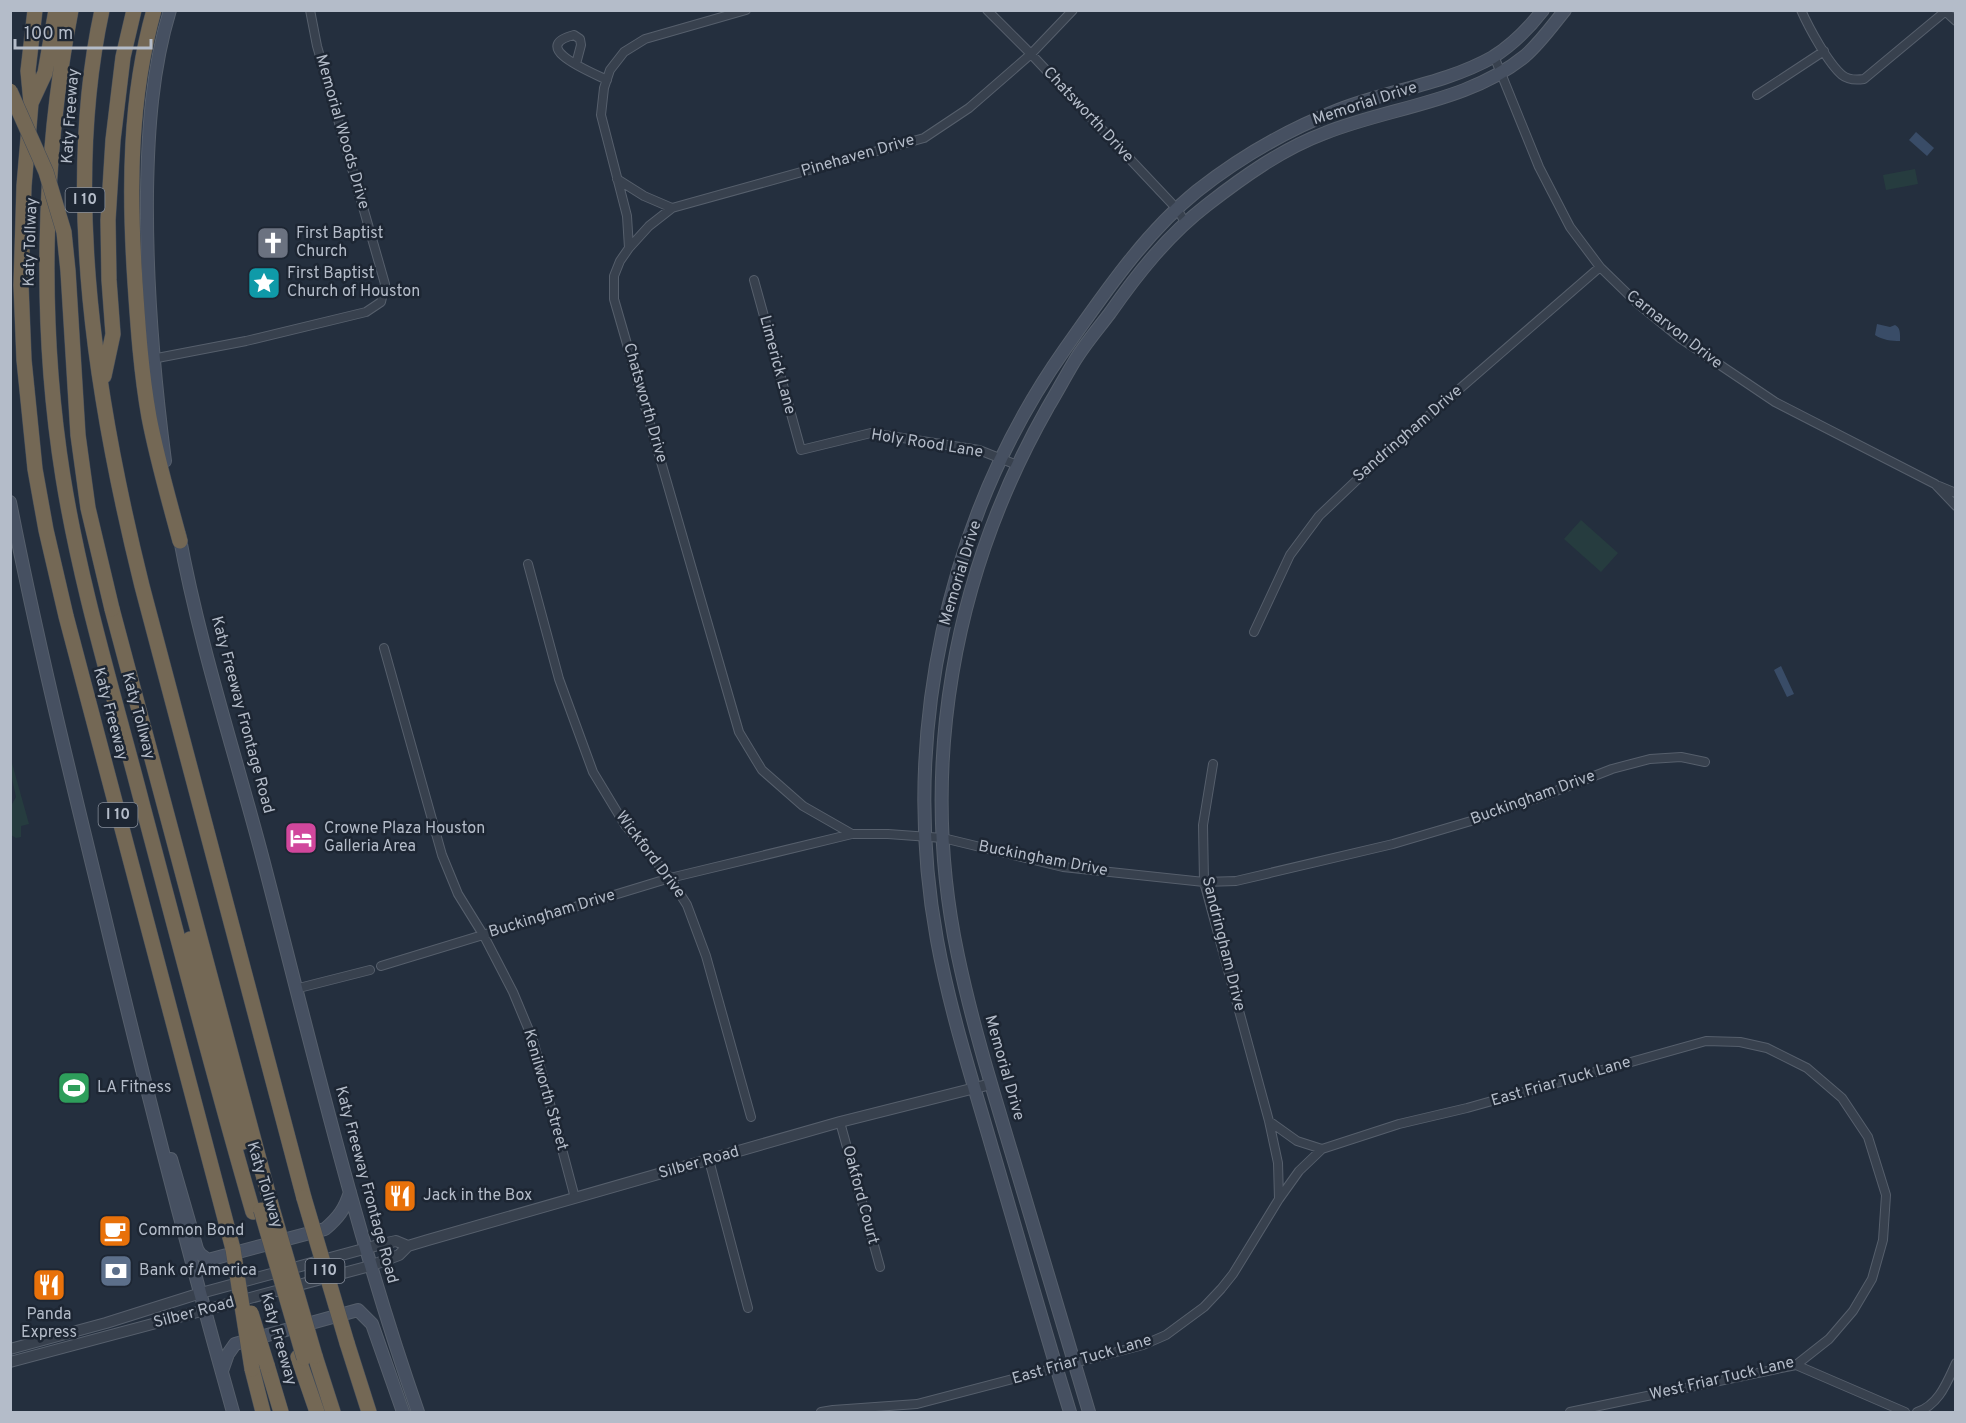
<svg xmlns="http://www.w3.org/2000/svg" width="1966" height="1423" viewBox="0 0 1966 1423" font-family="Overpass,sans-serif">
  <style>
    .green { fill: #263c3f }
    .water { fill: #394c67 }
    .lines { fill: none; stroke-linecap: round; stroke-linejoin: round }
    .minor-casing { stroke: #565f6c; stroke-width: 10 }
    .tertiary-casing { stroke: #565f6c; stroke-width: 12 }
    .secondary-casing { stroke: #565f6c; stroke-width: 14 }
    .motorway-casing { stroke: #434c59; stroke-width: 16 }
    .minor { stroke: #38414e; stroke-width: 8 }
    .tertiary { stroke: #38414e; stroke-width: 10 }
    .secondary { stroke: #465061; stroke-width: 12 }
    .motorway { stroke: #746855; stroke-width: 15 }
    .motorway-bridge-casing { stroke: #434c59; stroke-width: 16; stroke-linecap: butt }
    .motorway-bridge { stroke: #746855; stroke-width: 15 }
    .labels { text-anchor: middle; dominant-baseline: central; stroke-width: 5; stroke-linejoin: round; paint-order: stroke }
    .shield { fill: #1d2633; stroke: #878f9c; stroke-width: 1.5 }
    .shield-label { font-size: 15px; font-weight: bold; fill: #b4bcc9 }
    .street-label { font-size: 16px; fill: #b4bcc9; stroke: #1d2633 }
    .poi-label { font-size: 16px; fill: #b4bcc9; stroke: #1d2633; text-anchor: start }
  </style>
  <rect width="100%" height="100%" fill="#242f3e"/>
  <path class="green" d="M1915 169 1918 184 1886 190 1883 175Z
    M1581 520 1618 553 1601 572 1564 539Z
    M10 756 29 824 21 826V837L16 838 11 835V806L16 797 11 774Z"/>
  <path class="water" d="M1916 132 1934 148 1927 156 1909 140Z
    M1877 324 1890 327 1895 325C1901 328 1900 335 1900 341 1892 341 1882 340 1875 335Z
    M1781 666 1794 694 1787 697 1774 670Z"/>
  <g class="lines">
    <defs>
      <path id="minor" d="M746 10 645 39 624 52 610 70 604 88 601 115 627 216 629 248 620 261 614 276V299L739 732 762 770 803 806 852 834
        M987 10 1031 54 1177 209 1185 222
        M1801 10C1809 28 1828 63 1842 75 1848 80 1857 80 1864 79L1947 10
        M1944 10 1956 21
        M1494 56 1539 167 1570 227 1600 267 1637 303 1680 338 1775 402 1935 484 1956 506
        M576 64 581 45 580 39 574 35C527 47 593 73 607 80
        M1757 95 1824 51
        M617 179 644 196 672 208
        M629 248 649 226 672 208 924 138 969 108 1031 54 1073 10
        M754 280 801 450 871 433 979 450 1017 465
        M152 359 246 341 366 312 381 302 385 284 317 46 310 10
        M1939 486 1956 493
        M528 564 559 679 593 772 625 825 670 878 687 905 706 956 751 1117
        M1254 632 1290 555 1319 516 1380 458 1600 267
        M384 648 442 855 458 894 484 936 513 992 533 1040 575 1198
        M381 966 670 878 852 834H888L943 838 1063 867 1204 882 1236 881 1393 844 1471 821 1543 796 1612 769 1650 759 1681 757 1705 762
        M295 989 370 970
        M1269 1121 1297 1141 1322 1149
        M840 1122 880 1267
        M709 1160 748 1308
        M1279 1199 1299 1171 1322 1149 1399 1124 1467 1108 1706 1041 1740 1042 1767 1048 1807 1068 1842 1098 1868 1137 1886 1195 1883 1240 1872 1279 1853 1311 1829 1339 1796 1365 1570 1412
        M1796 1365 1905 1412
        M821 1412 833 1410 917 1404 1143 1345 1166 1335 1204 1307 1221 1289 1233 1274 1279 1199 1278 1163 1269 1121 1204 882 1203 825 1213 764
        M1917 1412C1939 1405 1947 1382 1956 1363"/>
      <path id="tertiary" d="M10 1349 106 1323 201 1293 382 1244 396 1241 408 1246
        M10 1362 370 1266 399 1255 408 1246 428 1240 840 1122 991 1084"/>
      <path id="secondary" d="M165 461C153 369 146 284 147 192 148 130 152 69 170 10
        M10 502C36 635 68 766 100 897 141 1070 185 1242 233 1412
        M179 534C200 648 237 759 266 871 313 1052 356 1235 418 1412
        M171 1159 197 1249 200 1254 208 1260 325 1229C338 1218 345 1209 350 1192
        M222 1371 228 1354 235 1344 358 1310 372 1324 403 1412
        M1070 1412C1043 1325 1018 1236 992 1148 972 1079 950 1011 937 940 900 737 946 518 1065 349 1104 294 1144 234 1197 191 1240 157 1287 130 1338 110 1389 90 1445 84 1493 57 1512 45 1529 28 1543 10
        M1089 1412C1066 1335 1043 1258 1020 1181 998 1107 974 1032 958 956 918 767 953 574 1048 407 1057 392 1065 377 1074 362 1084 345 1098 329 1110 313 1138 273 1168 235 1207 205 1243 177 1282 149 1325 133 1390 107 1469 102 1525 56 1540 43 1552 26 1565 10"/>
      <path id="motorway" d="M56 10 45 73 31 103 24 186 21 285 24 360 35 469 46 530 66 616 233 1249
        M71 10C42 160 39 327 63 477 81 589 115 698 143 807 179 942 214 1078 253 1212
        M102 10C62 195 97 405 142 586L304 1198
        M154 10C129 99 129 191 135 282 138 327 141 372 149 417 157 459 169 500 180 541
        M31 103 28 71 35 10
        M104 376 113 334 109 280 108 220 113 140 123 57 134 10
        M112 609 272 1208
        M190 939 243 1142
        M347 1343 369 1412
        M315 1356 333 1412
        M298 1357 317 1412
        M267 1365 281 1412
        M252 1369 263 1412"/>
    </defs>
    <use href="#minor" class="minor-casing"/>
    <use href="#tertiary" class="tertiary-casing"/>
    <use href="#secondary" class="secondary-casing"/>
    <use href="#motorway" class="motorway-casing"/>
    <use href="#minor" class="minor"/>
    <use href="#tertiary" class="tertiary"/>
    <use href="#secondary" class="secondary"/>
    <use href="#motorway" class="motorway"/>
    <defs>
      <path id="motorway-bridge" d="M10 91 46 172 64 232 68 271 78 435 88 508 112 609
        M304 1198 347 1343
        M272 1208 315 1356
        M261 1210 304 1358
        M233 1249 252 1369
        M251 1313 267 1365"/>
    </defs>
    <use href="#motorway-bridge" class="motorway-bridge-casing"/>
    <use href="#motorway-bridge" class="motorway-bridge"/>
  </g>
  <defs>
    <symbol id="church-square" viewBox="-11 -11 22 22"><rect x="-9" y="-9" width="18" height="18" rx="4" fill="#6b7280" stroke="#1d2633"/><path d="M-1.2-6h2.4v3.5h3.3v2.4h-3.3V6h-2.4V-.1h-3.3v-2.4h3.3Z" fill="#fff"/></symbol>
    <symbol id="sight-square" viewBox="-11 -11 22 22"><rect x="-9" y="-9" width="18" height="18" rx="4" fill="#0f9aa8" stroke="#1d2633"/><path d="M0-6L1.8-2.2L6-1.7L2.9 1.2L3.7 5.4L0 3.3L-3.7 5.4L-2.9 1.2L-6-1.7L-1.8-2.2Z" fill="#fff"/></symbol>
    <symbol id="hotel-square" viewBox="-11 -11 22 22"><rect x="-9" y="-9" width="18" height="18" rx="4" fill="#d1479c" stroke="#1d2633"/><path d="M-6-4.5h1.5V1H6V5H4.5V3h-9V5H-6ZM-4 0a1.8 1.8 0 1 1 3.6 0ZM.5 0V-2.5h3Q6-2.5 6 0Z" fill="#fff"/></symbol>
    <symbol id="stadium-square" viewBox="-11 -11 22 22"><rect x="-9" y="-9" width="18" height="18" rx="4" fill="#2e9e5b" stroke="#1d2633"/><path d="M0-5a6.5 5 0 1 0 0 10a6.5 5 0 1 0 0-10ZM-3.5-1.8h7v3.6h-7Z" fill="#fff"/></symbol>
    <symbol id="restaurant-square" viewBox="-11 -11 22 22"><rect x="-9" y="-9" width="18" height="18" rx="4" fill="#e8710a" stroke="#1d2633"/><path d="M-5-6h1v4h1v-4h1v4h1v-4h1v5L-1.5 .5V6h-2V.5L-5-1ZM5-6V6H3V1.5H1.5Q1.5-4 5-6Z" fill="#fff"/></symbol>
    <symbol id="cafe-square" viewBox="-11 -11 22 22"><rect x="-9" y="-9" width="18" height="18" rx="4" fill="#e8710a" stroke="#1d2633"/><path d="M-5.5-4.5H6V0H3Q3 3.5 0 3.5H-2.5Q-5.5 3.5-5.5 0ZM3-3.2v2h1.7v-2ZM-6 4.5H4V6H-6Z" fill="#fff"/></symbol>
    <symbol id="bank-square" viewBox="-11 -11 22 22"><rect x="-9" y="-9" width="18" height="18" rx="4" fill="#5c6f8a" stroke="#1d2633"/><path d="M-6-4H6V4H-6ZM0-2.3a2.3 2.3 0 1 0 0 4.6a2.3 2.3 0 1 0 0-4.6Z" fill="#fff"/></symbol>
  </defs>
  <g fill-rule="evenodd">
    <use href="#church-square" x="254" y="224" width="38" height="38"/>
    <use href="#sight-square" x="245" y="264" width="38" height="38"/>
    <use href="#hotel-square" x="282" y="819" width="38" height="38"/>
    <use href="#stadium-square" x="55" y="1069" width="38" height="38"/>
    <use href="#restaurant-square" x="381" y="1177" width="38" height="38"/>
    <use href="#cafe-square" x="96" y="1212" width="38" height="38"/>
    <use href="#bank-square" x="97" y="1252" width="38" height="38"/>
    <use href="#restaurant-square" x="30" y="1266" width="38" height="38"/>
  </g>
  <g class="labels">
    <g class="shield">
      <rect x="65.5" y="188" width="39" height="24" rx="4.5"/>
      <rect x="98.5" y="803" width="39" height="24" rx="4.5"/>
      <rect x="305.5" y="1259" width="39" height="24" rx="4.5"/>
    </g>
    <g class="shield-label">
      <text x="85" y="200">I 10</text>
      <text x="118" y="815">I 10</text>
      <text x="325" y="1271">I 10</text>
    </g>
    <g class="street-label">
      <text transform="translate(1365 104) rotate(-18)">Memorial Drive</text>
      <text transform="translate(1088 115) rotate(47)">Chatsworth Drive</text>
      <text transform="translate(71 116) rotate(-86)">Katy Freeway</text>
      <text transform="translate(342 132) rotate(74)">Memorial Woods Drive</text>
      <text transform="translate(858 156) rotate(-16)">Pinehaven Drive</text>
      <text transform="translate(31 242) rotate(-88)">Katy Tollway</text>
      <text transform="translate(1674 330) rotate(38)">Carnarvon Drive</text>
      <text transform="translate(777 365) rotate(75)">Limerick Lane</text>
      <text transform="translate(645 403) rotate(74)">Chatsworth Drive</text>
      <text transform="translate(1408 434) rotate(-41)">Sandringham Drive</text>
      <text transform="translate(927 444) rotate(9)">Holy Rood Lane</text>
      <text transform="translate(961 573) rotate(-73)">Memorial Drive</text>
      <text transform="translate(110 714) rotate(75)">Katy Freeway</text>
      <text transform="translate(242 715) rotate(75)">Katy Freeway Frontage Road</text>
      <text transform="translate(138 716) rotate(75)">Katy Tollway</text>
      <text transform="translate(1533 798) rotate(-20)">Buckingham Drive</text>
      <text transform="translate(650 855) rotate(53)">Wickford Drive</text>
      <text transform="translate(1043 859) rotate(11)">Buckingham Drive</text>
      <text transform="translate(552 914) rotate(-17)">Buckingham Drive</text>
      <text transform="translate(1223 944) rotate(76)">Sandringham Drive</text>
      <text transform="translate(1004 1068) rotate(74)">Memorial Drive</text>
      <text transform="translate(1561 1082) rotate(-16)">East Friar Tuck Lane</text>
      <text transform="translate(545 1090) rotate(74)">Kenilworth Street</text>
      <text transform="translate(699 1163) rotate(-16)">Silber Road</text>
      <text transform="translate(264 1185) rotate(73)">Katy Tollway</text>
      <text transform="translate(366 1185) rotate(75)">Katy Freeway Frontage Road</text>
      <text transform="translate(860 1195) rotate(75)">Oakford Court</text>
      <text transform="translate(194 1313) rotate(-15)">Silber Road</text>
      <text transform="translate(278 1339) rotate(74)">Katy Freeway</text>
      <text transform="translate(1082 1360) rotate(-16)">East Friar Tuck Lane</text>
      <text transform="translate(1722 1379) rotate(-13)">West Friar Tuck Lane</text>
    </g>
    <g class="poi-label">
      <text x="296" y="234">First Baptist<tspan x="296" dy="18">Church</tspan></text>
      <text x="287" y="274">First Baptist<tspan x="287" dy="18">Church of Houston</tspan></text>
      <text x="324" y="829">Crowne Plaza Houston<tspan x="324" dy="18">Galleria Area</tspan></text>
      <text x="97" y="1088">LA Fitness</text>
      <text x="423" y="1196">Jack in the Box</text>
      <text x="138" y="1231">Common Bond</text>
      <text x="139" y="1271">Bank of America</text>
      <text x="49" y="1315" text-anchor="middle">Panda<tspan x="49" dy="18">Express</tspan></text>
    </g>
  </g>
  <rect width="1966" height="1423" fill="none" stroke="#b4bcc9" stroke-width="24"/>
  <path d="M15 39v9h136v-9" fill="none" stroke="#b4bcc9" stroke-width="3"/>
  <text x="24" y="39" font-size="18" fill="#b4bcc9" stroke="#1d2633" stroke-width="4.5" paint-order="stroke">100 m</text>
</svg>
